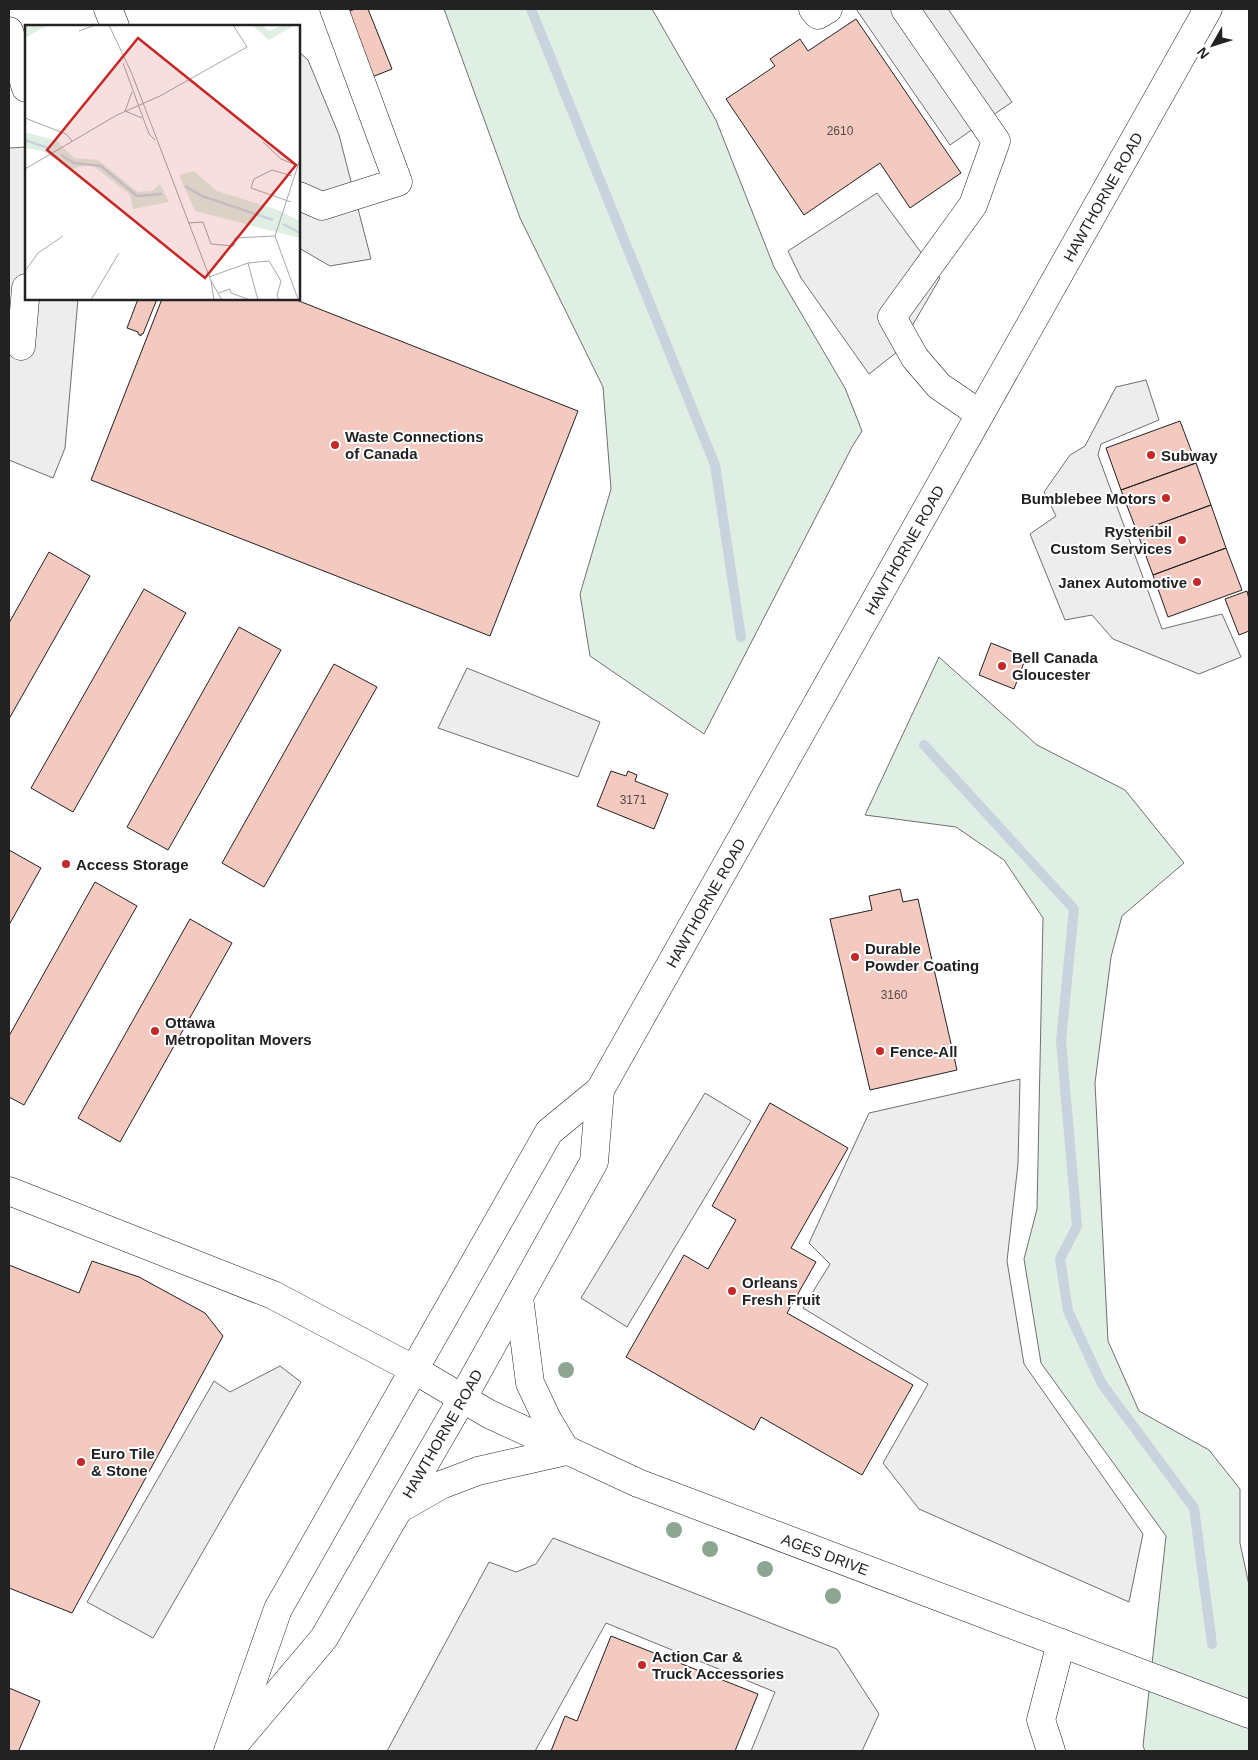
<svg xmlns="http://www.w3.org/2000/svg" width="1258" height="1760" viewBox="0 0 1258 1760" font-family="Arial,sans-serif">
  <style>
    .green { fill: #e0efe3; stroke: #6f6f6f }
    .parking { fill: #ededed; stroke: #6f6f6f }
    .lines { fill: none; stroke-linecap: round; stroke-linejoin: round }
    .stream { stroke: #c7d3dd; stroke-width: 10 }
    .building { fill: #f3c9c0; stroke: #222 }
    .minor-casing { stroke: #222; stroke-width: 29 }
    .major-casing { stroke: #222; stroke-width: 29 }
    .minor { stroke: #fff; stroke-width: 28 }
    .major { stroke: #fff; stroke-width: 28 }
    .tree { fill: #8da692 }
    .poi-dot { fill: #c62828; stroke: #fff; stroke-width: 2 }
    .labels { text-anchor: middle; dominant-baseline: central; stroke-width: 4; stroke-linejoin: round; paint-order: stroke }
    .number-label { font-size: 12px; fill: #564c4a }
    .street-label { font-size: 15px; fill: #222; stroke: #fff }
    .poi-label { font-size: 15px; font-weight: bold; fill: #222; stroke: #fff; text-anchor: start }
    .inset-river { fill: none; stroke: #c7d3dd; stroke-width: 2.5 }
    .inset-road { fill: none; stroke: #a7a7a7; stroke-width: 1 }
    .view { fill: #c62828; fill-opacity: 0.15; stroke: #c62828; stroke-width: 2.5 }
    .inset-edge { fill: none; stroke: #222; stroke-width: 2.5 }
  </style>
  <rect width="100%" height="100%" fill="#fff"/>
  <path class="green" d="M444 9H652L716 120 774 267 845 388 862 431 852 447 704 734 590 656 580 594 611 489 603 387 520 218Z
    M939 657 1037 745 1125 790 1184 863 1122 916 1111 957 1095 1083 1108 1341 1139 1411 1209 1450 1240 1489V1543L1249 1585V1751H1145L1143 1746 1166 1536 1041 1363 1024 1259 1037 1209 1043 918 1004 860 956 827 865 815Z"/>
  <path class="parking" d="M856 9H948L1012 102 950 145Z
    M299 52 308 60 339 135 371 259 330 266 299 248Z
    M26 147V299H78L65 448 53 478 9 460V148Z
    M877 193 940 278 897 352 869 374 801 278 788 251Z
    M1146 380 1159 420 1101 444 1098 455 1162 629 1222 614 1241 657 1199 674 1113 639 1092 615 1065 620 1030 534 1056 516 1044 492 1070 455 1085 446 1116 387Z
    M467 668 600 722 578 777 438 728Z
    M1020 1079 1018 1164 1007 1261 1024 1364 1143 1534 1129 1602 919 1509 883 1463 928 1384 803 1308 830 1264 809 1243 869 1113Z
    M705 1093 751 1121 627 1327 581 1298Z
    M280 1366 301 1382 153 1638 87 1602 214 1381 230 1392Z
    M553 1538 837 1649 879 1714 862 1751H751L775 1692 606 1623 535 1751H387L489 1562 516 1572 536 1564Z"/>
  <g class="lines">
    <path class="stream" d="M531 9 715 465 741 637
      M924 745 1074 909 1061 1041 1077 1226 1060 1259 1068 1311 1102 1384 1194 1508 1212 1644"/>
  </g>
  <path class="building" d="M355 9H368L392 69 372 77 345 13Z
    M856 19 961 173 910 208 880 163 804 215 726 99 775 66 770 59 800 39 808 51Z
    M138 299H157L143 334H141V336L138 334V332L127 328Z
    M162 299H294L578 411 490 636 91 480Z
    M1180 421 1196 463 1121 490 1106 448Z
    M1196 463 1211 505 1137 532 1121 490Z
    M1211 505 1226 548 1153 575 1137 532Z
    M1226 548 1242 590 1168 617 1153 575Z
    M49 552 90 576 9 719V623Z
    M144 589 186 613 73 812 31 788Z
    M1247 591 1249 599V631L1239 635 1225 599Z
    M239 627 281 650 168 850 127 827Z
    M991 643 1026 657 1014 689 979 675Z
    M334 664 377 687 264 887 222 863Z
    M611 771 626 776 628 771 637 775 635 781 668 794 654 829 597 806Z
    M9 850 41 868 9 925Z
    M95 882 137 906 24 1105 9 1097V1036Z
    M900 889 903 902 918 899 957 1070 870 1090 830 919 872 910 869 896Z
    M190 919 232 943 120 1142 78 1118Z
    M770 1103 848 1148 791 1248 816 1262 787 1313 913 1385 862 1475 761 1417 754 1430 626 1357 684 1255 708 1269 736 1220 712 1206Z
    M92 1261 139 1277 205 1313 223 1336 72 1613 9 1588V1265L79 1293Z
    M611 1636 758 1694 735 1751H551L565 1716 577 1721Z
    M9 1688 40 1701 19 1750 22 1751H9Z"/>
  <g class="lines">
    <defs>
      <g id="minor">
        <path d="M108 9 115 26"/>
        <path d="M813 9 818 15 828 9"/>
        <path d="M905 9 996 141 973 205 892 317 915 358 939 386 980 414"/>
        <path d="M9 31 26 88"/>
        <path d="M299 196 322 206 398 182 334 9"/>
        <path d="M21 346 26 288"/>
        <path id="s1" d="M9 1191 273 1295 413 1369 489 1414 638 1483 1249 1714"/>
        <path d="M1051 1751 1041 1720 1061 1643"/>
      </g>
      <g id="major">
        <path d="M399 1509 441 1485 478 1471 566 1451 547 1419 530 1383 519 1297"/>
        <path id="s2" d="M239 1739 324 1638 462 1399 594 1162 600 1090"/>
        <path id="s3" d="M228 1751 278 1609 549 1132 600 1090 1208 9"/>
      </g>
    </defs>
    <use href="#minor" class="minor-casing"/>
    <use href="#major" class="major-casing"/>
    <use href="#minor" class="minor"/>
    <use href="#major" class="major"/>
  </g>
  <g class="tree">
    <circle cx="566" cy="1370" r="8"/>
    <circle cx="674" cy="1530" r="8"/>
    <circle cx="710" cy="1549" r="8"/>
    <circle cx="765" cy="1569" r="8"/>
    <circle cx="833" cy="1596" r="8"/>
  </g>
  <g class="poi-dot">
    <circle cx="335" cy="445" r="5"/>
    <circle cx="1151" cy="455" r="5"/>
    <circle cx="1166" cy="498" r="5"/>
    <circle cx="1182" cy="540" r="5"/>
    <circle cx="1197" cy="582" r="5"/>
    <circle cx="1002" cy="666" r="5"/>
    <circle cx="66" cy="864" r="5"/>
    <circle cx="855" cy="957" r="5"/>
    <circle cx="155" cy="1031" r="5"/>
    <circle cx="880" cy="1051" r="5"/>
    <circle cx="732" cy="1291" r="5"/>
    <circle cx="81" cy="1462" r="5"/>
    <circle cx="642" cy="1665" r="5"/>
  </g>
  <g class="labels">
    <g class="number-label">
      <text x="840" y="131">2610</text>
      <text x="633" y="800">3171</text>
      <text x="894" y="995">3160</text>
    </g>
    <g class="street-label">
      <text stroke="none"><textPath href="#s3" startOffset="1790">HAWTHORNE ROAD</textPath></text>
      <text stroke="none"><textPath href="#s3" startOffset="1385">HAWTHORNE ROAD</textPath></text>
      <text stroke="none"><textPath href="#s3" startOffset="980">HAWTHORNE ROAD</textPath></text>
      <text stroke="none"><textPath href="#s2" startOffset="368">HAWTHORNE ROAD</textPath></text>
      <text stroke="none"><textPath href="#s1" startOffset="895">AGES DRIVE</textPath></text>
    </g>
    <g class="poi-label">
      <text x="345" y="436">Waste Connections<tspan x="345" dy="17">of Canada</tspan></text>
      <text x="1161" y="455">Subway</text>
      <text x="1156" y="498" text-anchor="end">Bumblebee Motors</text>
      <text x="1172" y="531" text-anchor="end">Rystenbil<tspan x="1172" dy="17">Custom Services</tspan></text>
      <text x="1187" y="582" text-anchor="end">Janex Automotive</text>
      <text x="1012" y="657">Bell Canada<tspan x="1012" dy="17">Gloucester</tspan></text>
      <text x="76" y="864">Access Storage</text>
      <text x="865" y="948">Durable<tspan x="865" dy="17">Powder Coating</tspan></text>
      <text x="165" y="1022">Ottawa<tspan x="165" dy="17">Metropolitan Movers</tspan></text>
      <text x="890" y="1051">Fence-All</text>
      <text x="742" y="1282">Orleans<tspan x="742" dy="17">Fresh Fruit</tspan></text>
      <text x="91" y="1453">Euro Tile<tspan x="91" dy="17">&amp; Stone</tspan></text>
      <text x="652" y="1656">Action Car &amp;<tspan x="652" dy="17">Truck Accessories</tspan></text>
    </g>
  </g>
  <g transform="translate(25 25)">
    <rect width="275" height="275" fill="#fff"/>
    <path d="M0 0H23L0 13ZM227 0H237L244 6 258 0H270L244 15ZM0 107 32 116 49 133 73 135 113 167 127 166 135 159 144 177 108 184 105 170 70 142 62 140 48 144 17 126 0 123ZM169 146 192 166 250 184 275 196V213L170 186 154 150Z" fill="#e0efe3"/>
    <path class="inset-river" d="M0 115 23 123M36 130 49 138 76 141 112 171 137 169M160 161 177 171 248 195M258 199 275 208"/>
    <path class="inset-road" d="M84 0 107 49 186 256 197 275M54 6 70 0M98 38 124 109 130 115M107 67 100 86 117 93M0 93 41 109 47 116M238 117 256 134 271 140M0 144 92 90 135 71 222 22 208 0M266 177 226 163 229 154 247 145 267 151M163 198 178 197 186 219 209 221 210 213 250 211M223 238 233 275M0 246 13 228 38 211M184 252 223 238 244 236 256 256 252 270 254 275M186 256 189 275M194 268 205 264 206 268 225 275M273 274 250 211 275 134M66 275 94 228"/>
    <path class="view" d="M113 13 271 140 180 253 22 125Z"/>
    <rect width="275" height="275" class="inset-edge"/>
  </g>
  <rect width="1258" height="1760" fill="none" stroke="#222222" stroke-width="20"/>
  <g transform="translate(1213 45) rotate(231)" stroke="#ffffff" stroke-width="4" paint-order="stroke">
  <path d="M0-4L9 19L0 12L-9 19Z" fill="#222222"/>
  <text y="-8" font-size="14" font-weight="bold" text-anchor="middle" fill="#222222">N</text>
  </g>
</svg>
